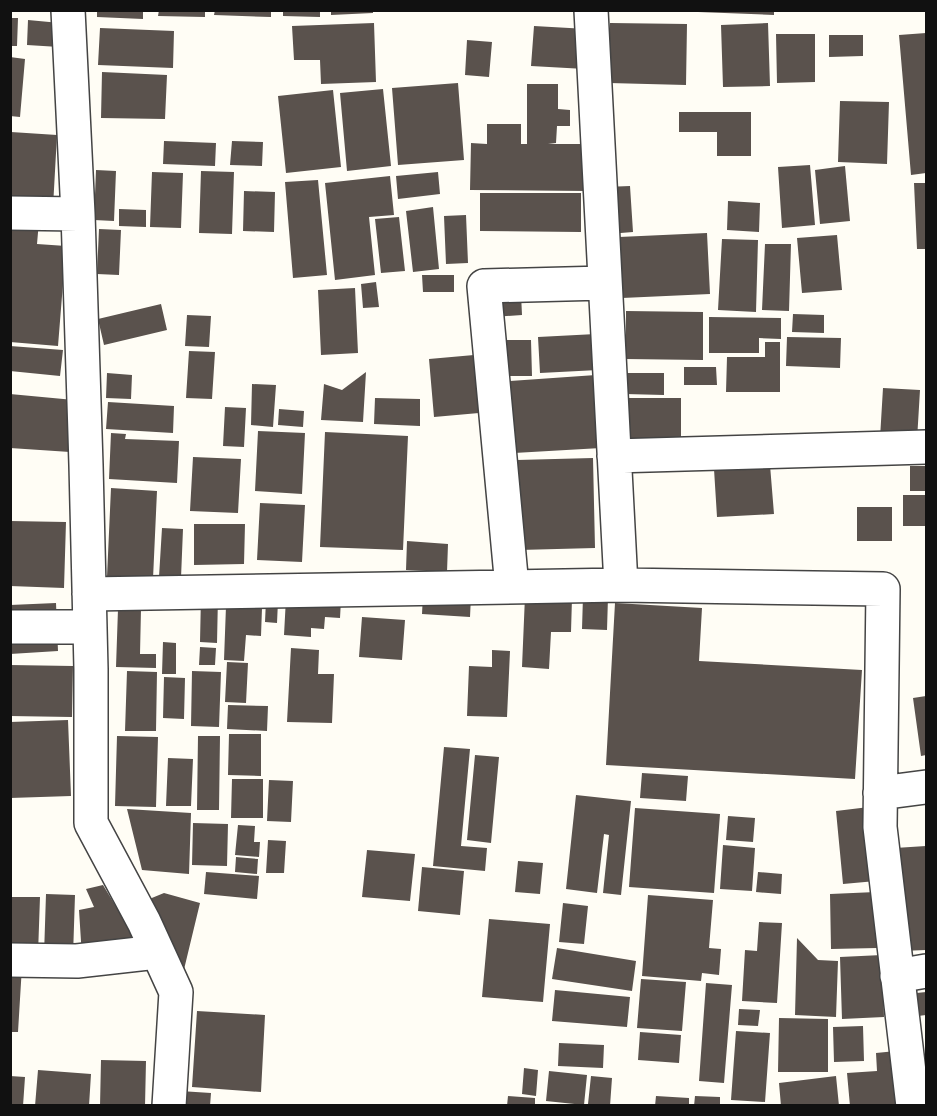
<svg xmlns="http://www.w3.org/2000/svg" width="937" height="1116" viewBox="0 0 937 1116" font-family="'Times New Roman',serif">
  <style>
    .building { fill: #5a524d }
    .lines { fill: none; stroke-linecap: round; stroke-linejoin: round }
    .minor-casing { stroke: #444; stroke-width: 36 }
    .minor { stroke: #fff; stroke-width: 33 }
  </style>
  <rect width="100%" height="100%" fill="#fffdf5"/>
  <path class="building" d="M97 10H143V19L97 17Z
    M159 10H205V17L158 16Z
    M215 10H271V17L214 15Z
    M283 10H320V17L283 16Z
    M331 10H373V13L331 15Z
    M698 10H774V15L698 12Z
    M10 18H18L17 46H10Z
    M28 20 60 23 59 47 27 45Z
    M374 23 376 82 321 84 320 60H294L292 26Z
    M610 23 687 24 686 85 609 83Z
    M768 23 770 86 723 87 721 25Z
    M534 26 587 29 585 69 531 66Z
    M100 28 174 31 173 68 98 65Z
    M926 33V173L911 175 899 35Z
    M776 34H815V82L777 83Z
    M829 35H863V56L829 57Z
    M467 40 492 42 489 77 465 75Z
    M10 57 25 59 20 117 10 116Z
    M102 72 167 75 165 119 101 118Z
    M458 83 464 160 398 165 392 88Z
    M527 84H558V109L570 110V126H557L556 143 548 144H588V191L470 190 471 143 487 144V124H521V144H527Z
    M383 89 391 166 347 171 340 93Z
    M333 90 341 167 286 173 278 96Z
    M840 101 889 102 887 164 838 162Z
    M679 112H751V156H717V132H679Z
    M11 132 57 135 53 207 10 205Z
    M164 141 216 143 215 166 163 164Z
    M232 141 263 142 262 166 230 165Z
    M810 165 815 225 782 228 778 167Z
    M845 166 850 221 820 224 815 170Z
    M96 170 116 171 114 221 94 220Z
    M201 171 234 172 232 234 199 233Z
    M152 172 183 173 181 228 150 227Z
    M438 172 440 194 398 199 396 176Z
    M390 176 394 215 369 217 375 275 335 280 325 183Z
    M318 180 327 275 293 278 285 182Z
    M914 183H926V249H917Z
    M630 186 633 232 608 234 605 187Z
    M244 191 275 192 274 232 243 231Z
    M480 193H581V232L480 231Z
    M728 201 760 203 759 232 727 230Z
    M433 207 439 269 413 272 406 211Z
    M119 209 146 210V227L119 226Z
    M466 215 468 263 446 264 444 216Z
    M399 217 405 271 381 273 375 219Z
    M10 219 39 221 37 244 66 246 58 346 10 342Z
    M99 229 121 230 119 275 97 274Z
    M707 233 710 294 622 298 619 237Z
    M837 235 842 290 802 293 797 238Z
    M722 239 758 240 756 312 718 310Z
    M765 244H791L789 311 762 310Z
    M422 275H454V292H423Z
    M376 282 379 307 363 308 361 284Z
    M355 288 358 353 321 355 318 290Z
    M493 294H521L522 315 494 317Z
    M161 304 167 330 104 345 98 319Z
    M626 311 703 312V360L626 359Z
    M793 314 824 315V333L792 332Z
    M187 315 211 316 209 347 185 346Z
    M709 317 781 318V339L759 338V353H709Z
    M596 334 598 370 540 373 538 337Z
    M787 337 841 338 840 368 786 366Z
    M500 340H531L532 376H501Z
    M765 342H780V392H726L727 357H765Z
    M10 346 63 350 60 376 10 371Z
    M189 351 215 352 212 399 186 398Z
    M474 355 479 413 434 417 429 359Z
    M684 367H716L717 385H684Z
    M366 372 363 422 321 420 324 384 342 390Z
    M107 373 132 375 131 399 106 398Z
    M625 373H664V395L625 394Z
    M596 375 601 448 514 453 510 381Z
    M252 384 276 385 273 427 251 425Z
    M883 388 920 390 917 440 880 438Z
    M10 394 74 400 70 452 10 448Z
    M375 398 420 399V426L374 424Z
    M624 398H681V444H624Z
    M108 402 174 406 173 433 106 429Z
    M225 407 246 408 244 447 223 446Z
    M279 409 304 411 303 427 278 425Z
    M258 431 305 433 302 494 255 491Z
    M325 432 408 436 403 550 320 547Z
    M111 433 126 434 125 439 179 441 177 483 109 479Z
    M193 457 241 459 238 513 190 511Z
    M593 458 595 548 519 550 517 460Z
    M770 465 774 514 717 517 714 469Z
    M910 466H926V491H910Z
    M111 488 157 491 153 579 107 577Z
    M903 495H926V526H903Z
    M260 503 305 505 302 562 257 560Z
    M857 507H892V541H857Z
    M10 521 66 522 64 588 10 586Z
    M194 524H245L244 564 194 565Z
    M162 528 183 529 181 578 159 577Z
    M407 541 448 544 447 572 406 570Z
    M423 594 471 596 470 617 422 614Z
    M201 596H218L217 643 200 642Z
    M525 596 572 598 571 632H551L549 669 522 667Z
    M583 596 608 597 607 630 582 629Z
    M286 598 341 600 340 618 325 617 324 629 311 628V637L284 635Z
    M266 600 278 601 277 623 265 622Z
    M56 603 58 651 10 654V605Z
    M615 603 702 608 699 661 862 670 855 779 606 765Z
    M226 606 262 608 261 636 246 635 244 661 224 660Z
    M118 609H141L140 654H156V668L116 667Z
    M362 617 405 620 402 660 359 657Z
    M163 642 176 643V674H162Z
    M200 647 216 648 215 665H199Z
    M291 648 319 650 318 674H334L332 723 287 722Z
    M492 650 510 651 507 717 467 716 469 666 492 667Z
    M227 662 248 663 246 703 225 702Z
    M10 665 73 666 72 717 10 716Z
    M127 671 157 672 156 731H125Z
    M192 671 221 672 219 727 191 726Z
    M164 677 185 678 184 719 163 718Z
    M926 696V755L921 756 913 698Z
    M228 705 268 706 267 731 227 729Z
    M68 720 71 796 10 798V722Z
    M229 734H261V776L228 775Z
    M117 736 158 737 156 807 115 806Z
    M198 736H220L219 810H197Z
    M444 747 470 749 461 846 487 848 485 871 433 866Z
    M475 755 499 757 491 843 467 840Z
    M168 758 193 759 191 806H166Z
    M642 773 688 776 686 801 640 798Z
    M232 779H263V818H231Z
    M269 780 293 781 291 822 267 821Z
    M576 795 631 801 621 895 603 893 609 835 604 834 597 893 566 889Z
    M869 807 876 881 843 884 836 811Z
    M635 808 720 814 714 893 629 887Z
    M127 809 191 813 189 874 142 870Z
    M728 816 755 818 753 842 726 840Z
    M193 823 228 824 227 866 192 865Z
    M238 825 255 826 254 842H260L259 857 235 855Z
    M268 840 286 841 284 873H266Z
    M723 845 755 848 752 891 720 889Z
    M926 846V950L901 951 895 848Z
    M367 850 415 854 410 901 362 897Z
    M236 857 258 859 257 874 235 872Z
    M518 861 543 863 540 894 515 892Z
    M422 867 464 871 460 915 418 911Z
    M206 872 259 876 257 899 204 894Z
    M758 872 782 874 781 894 756 892Z
    M103 885 141 948 82 957 79 910 94 907 86 889Z
    M876 892 877 948 831 949 830 894Z
    M164 893 200 903 180 986 142 902Z
    M46 894 75 895 73 956 44 955Z
    M648 895 713 900 709 948 721 949 719 975 702 973 701 981 642 976Z
    M10 897H40L38 954 10 953Z
    M563 903 588 906 584 944 559 942Z
    M489 919 550 924 543 1002 482 997Z
    M759 922 782 923 777 1003 742 1001 745 950 757 951Z
    M797 938 818 960 838 961 836 1017 795 1015Z
    M557 948 636 961 632 991 552 979Z
    M882 955 884 1017 842 1019 840 957Z
    M10 965 22 966 18 1032H10Z
    M641 979 686 982 682 1031 637 1028Z
    M706 983 732 985 724 1083 699 1081Z
    M555 990 630 997 627 1027 552 1021Z
    M926 992V1015L910 1017 907 994Z
    M739 1009 760 1010 758 1026 738 1025Z
    M197 1011 265 1015 261 1092 192 1087Z
    M779 1018 828 1019V1072H778Z
    M863 1026 864 1061 834 1062 833 1027Z
    M736 1031 770 1033 765 1102 731 1100Z
    M640 1032 681 1035 679 1063 638 1060Z
    M559 1043 604 1045 603 1068 558 1066Z
    M896 1051 900 1106H850L847 1073 877 1071 876 1053Z
    M101 1060 146 1061 145 1106H100Z
    M524 1068 538 1070 536 1096 522 1094Z
    M38 1070 91 1074 89 1106H35Z
    M549 1071 587 1075 584 1105 546 1101Z
    M10 1076 25 1077 23 1106H10Z
    M591 1076 612 1078 610 1106 588 1104Z
    M836 1076 839 1106H781L779 1083Z
    M180 1091 211 1093 210 1106H179Z
    M508 1096 535 1098V1106H507Z
    M656 1096 689 1098V1106H655Z
    M695 1096 720 1097V1106H694Z"/>
  <g class="lines">
    <defs>
      <path id="minor" d="M68 10 78 214 86 465 91 669V823L144 922 176 992 169 1106
        M591 10 621 585 883 589 880 827 913 1106
        M10 213 78 214
        M614 456 926 447
        M512 587 484 286 604 283
        M89 594 621 585
        M10 627H90
        M880 793 926 787
        M10 960 77 961 157 952
        M897 976 926 971"/>
    </defs>
    <use href="#minor" class="minor-casing"/>
    <use href="#minor" class="minor"/>
  </g>
  <rect width="937" height="1116" fill="none" stroke="#111111" stroke-width="24"/>
</svg>
